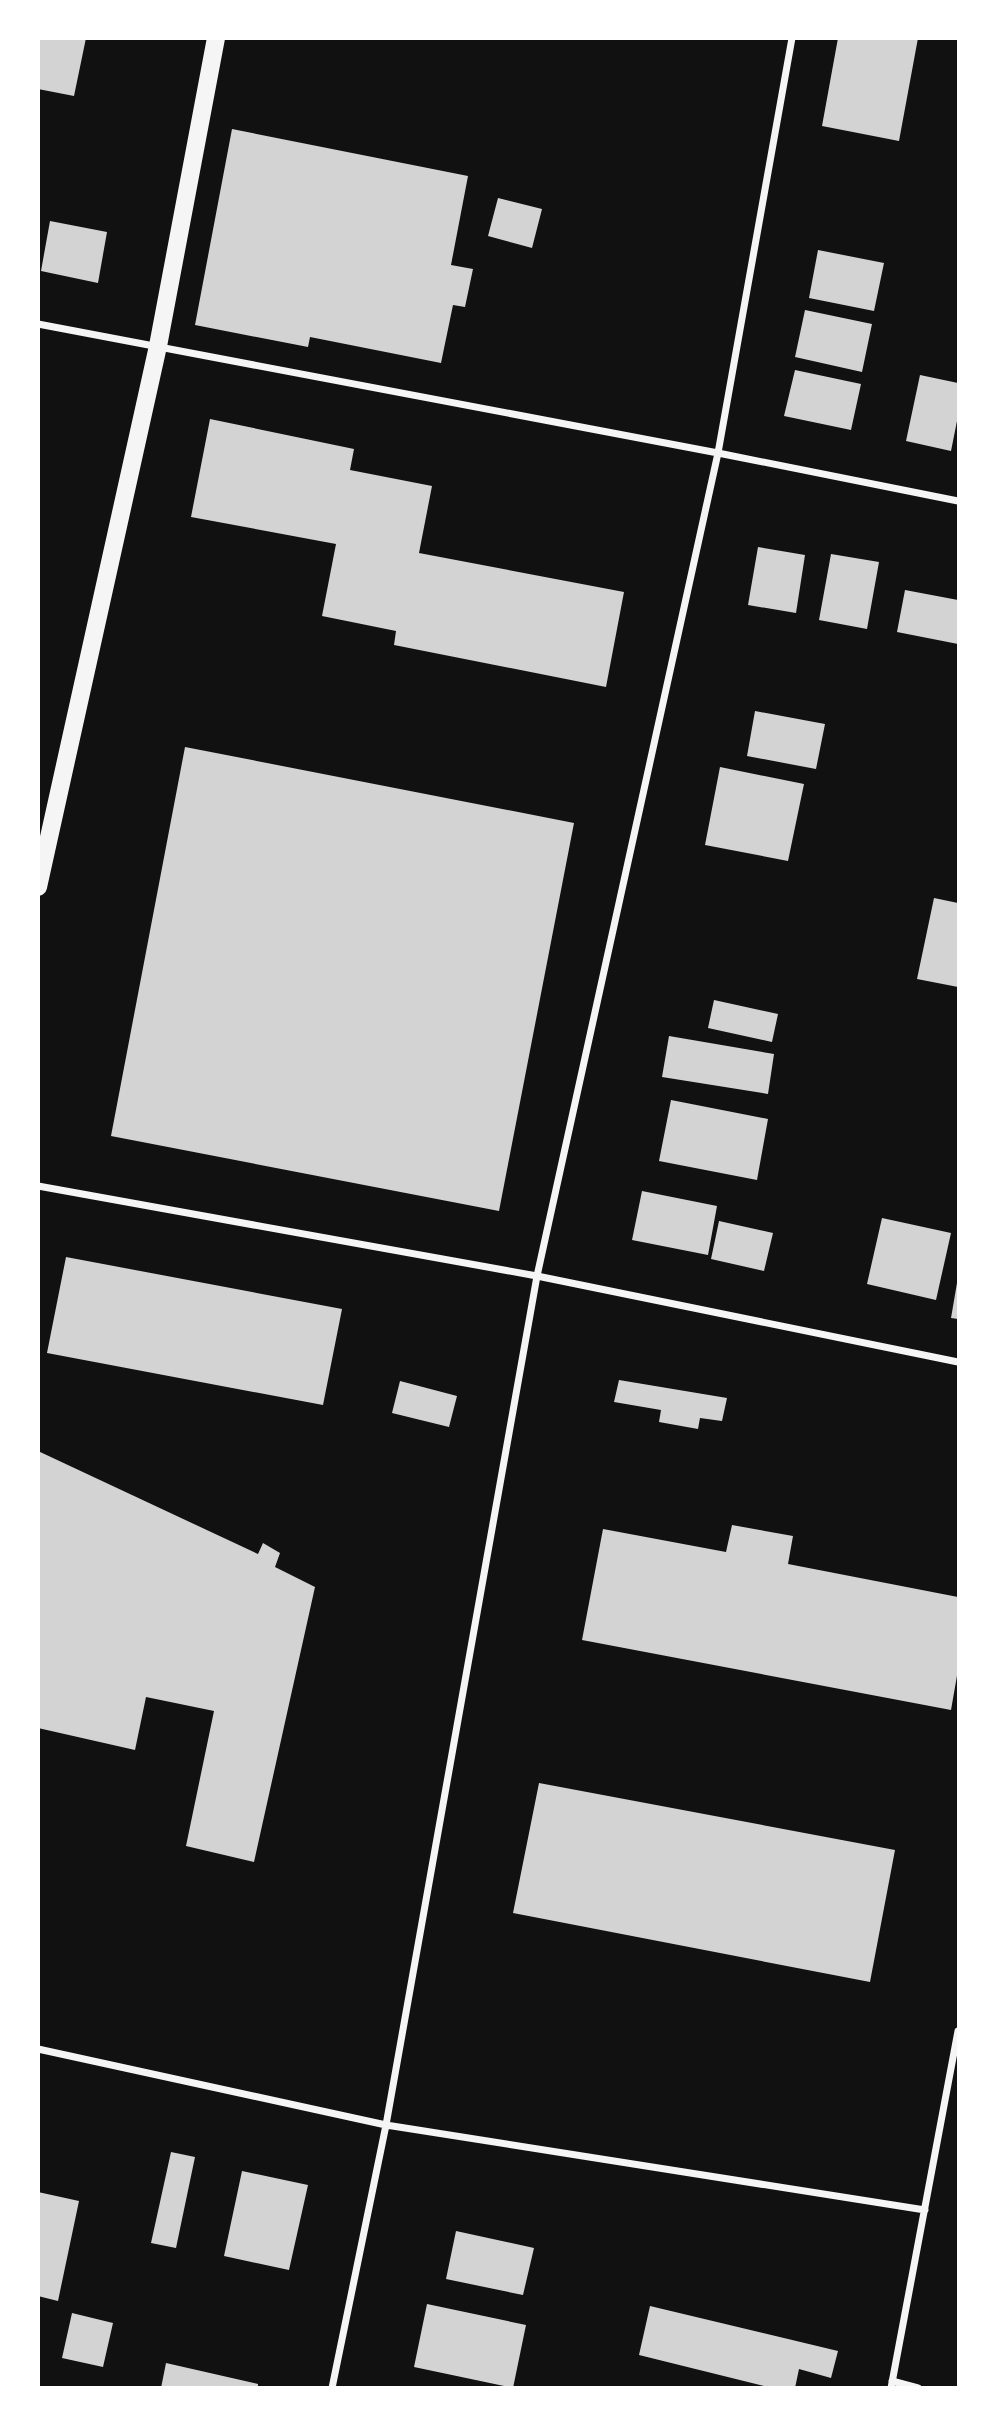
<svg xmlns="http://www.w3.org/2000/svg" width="997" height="2426" viewBox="0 0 997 2426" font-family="Jost,sans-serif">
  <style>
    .building { fill: #d3d3d3 }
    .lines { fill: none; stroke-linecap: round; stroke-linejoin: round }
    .minor { stroke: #f5f5f5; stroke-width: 7 }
    .primary { stroke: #f5f5f5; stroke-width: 18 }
  </style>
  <rect width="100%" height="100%" fill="#111"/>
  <path class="building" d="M38 38H86L74 96 38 89Z
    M838 38H918L899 141 822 126Z
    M232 129 468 176 451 265 473 269 465 307 453 305 441 363 310 337 308 347 195 325Z
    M498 198 542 209 532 248 488 236Z
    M50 221 107 232 98 283 41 271Z
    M818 250 884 263 874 311 809 298Z
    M805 310 872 324 862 372 795 357Z
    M795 370 861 384 851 430 784 416Z
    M920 375 958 383V416L951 451 906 441Z
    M210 419 354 449 350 470 432 486 419 553 624 592 606 687 394 645 396 631 322 616 336 544 191 517Z
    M758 547 805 555 796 613 748 605Z
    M831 554 879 562 867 629 819 620Z
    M905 590 958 600V644L897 632Z
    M755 711 825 724 816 769 747 756Z
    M185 747 574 823 499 1211 111 1136Z
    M720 767 804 784 788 861 705 845Z
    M934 898 958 903V987L917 979Z
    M714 1000 778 1014 772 1042 708 1028Z
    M669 1036 774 1054 768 1094 662 1077Z
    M671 1100 768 1119 757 1180 659 1161Z
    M642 1191 717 1206 708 1255 632 1240Z
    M882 1218 951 1233 936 1300 867 1284Z
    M719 1221 773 1233 764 1271 711 1259Z
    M66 1257 342 1309 323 1405 47 1353Z
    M957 1283 958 1284V1319L951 1318Z
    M619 1380 727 1398 722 1421 700 1418 698 1429 659 1422 661 1410 614 1402Z
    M400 1381 457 1396 449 1427 392 1413Z
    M38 1451 258 1554 263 1543 280 1553 275 1567 315 1587 254 1862 186 1846 214 1711 146 1697 135 1750 38 1728Z
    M732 1525 793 1536 788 1564 958 1597V1670L951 1710 582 1640 603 1529 726 1552Z
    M539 1783 895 1850 870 1982 513 1913Z
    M171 2152 195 2157 176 2248 151 2243Z
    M242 2171 308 2185 289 2270 224 2256Z
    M38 2192 79 2201 58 2301 38 2296Z
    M456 2231 534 2248 523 2295 446 2279Z
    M427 2304 526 2325 513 2388 414 2367Z
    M650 2306 838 2351 831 2378 799 2369 795 2388H772L639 2355Z
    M72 2313 113 2323 103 2367 62 2358Z
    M166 2363 258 2384V2388H161Z"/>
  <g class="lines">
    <path class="minor" d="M38 324 718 453 958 501
      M38 1186 537 1276 958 1362
      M38 2049 386 2125 925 2210
      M892 2381 918 2388
      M332 2388 386 2125 537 1276 718 453 792 38
      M891 2388 958 2031"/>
    <path class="primary" d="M38 887 158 346 216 38"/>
  </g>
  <rect width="997" height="2426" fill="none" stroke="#ffffff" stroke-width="80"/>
</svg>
